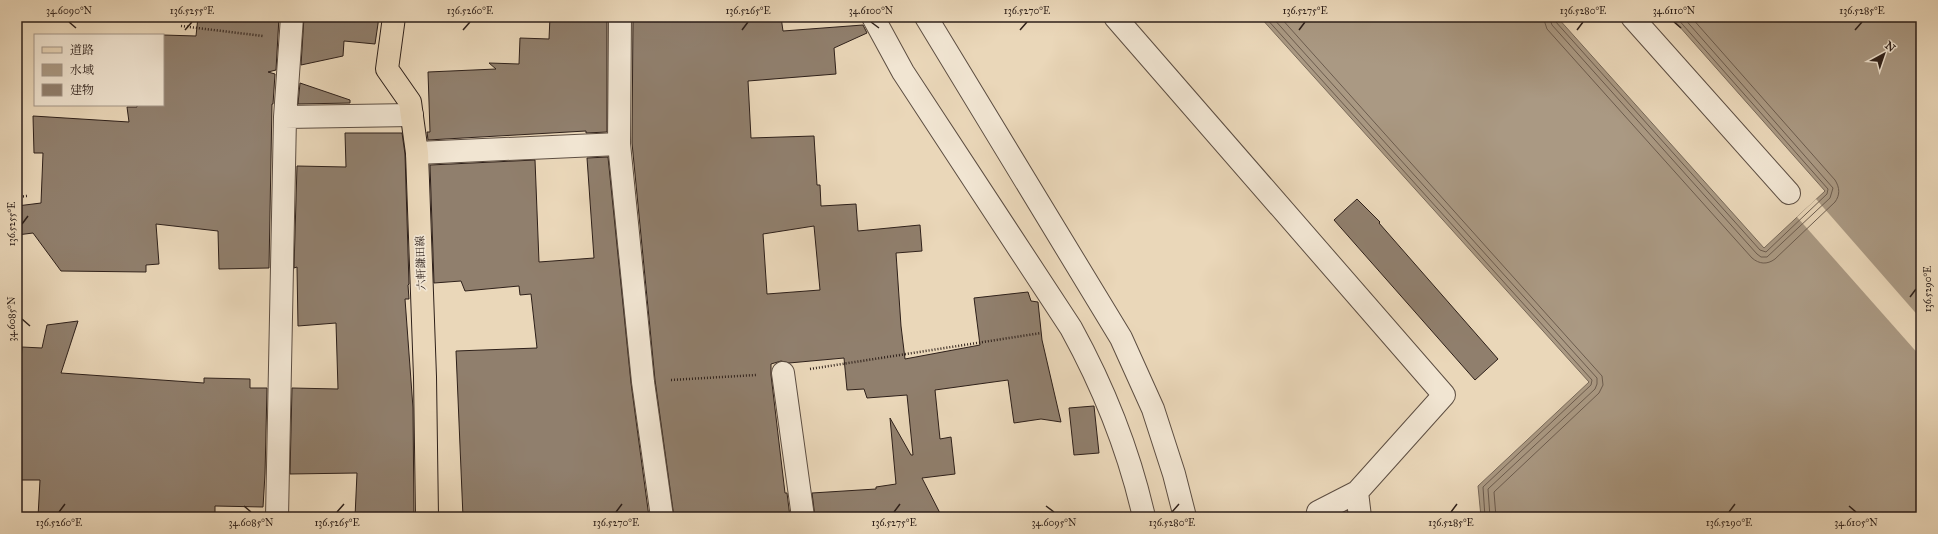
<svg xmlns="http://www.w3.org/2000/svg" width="1938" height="534" viewBox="0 0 1938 534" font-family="'IM FELL Great Primer','Noto Serif JP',serif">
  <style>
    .water { fill: #aa9983; stroke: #786959 }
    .pier { fill: #ead7b9 }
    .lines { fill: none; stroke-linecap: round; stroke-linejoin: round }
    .shore { stroke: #6c5c4e; stroke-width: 1 }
    .building { fill: #907f6d; stroke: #2e201a; fill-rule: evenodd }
    .minor-casing { stroke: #5d4e42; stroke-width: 24 }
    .major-casing { stroke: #2e201a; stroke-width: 24 }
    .path { stroke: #2e201a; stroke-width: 2.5; stroke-dasharray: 1 2; stroke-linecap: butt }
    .minor { stroke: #f1e5d2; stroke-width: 22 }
    .major { stroke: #ead7b9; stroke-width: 22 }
    .ticks { fill: none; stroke: #2e201a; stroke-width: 1.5 }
    .labels { text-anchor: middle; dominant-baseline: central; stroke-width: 3.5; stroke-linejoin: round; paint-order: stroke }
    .street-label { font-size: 11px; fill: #2e201a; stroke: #f1e5d2 }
    .neatline { fill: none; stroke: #2e201a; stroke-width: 1.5 }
    .ticks-label { font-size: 10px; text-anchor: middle; fill: #2e201a }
  </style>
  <rect width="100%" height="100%" fill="#ead7b9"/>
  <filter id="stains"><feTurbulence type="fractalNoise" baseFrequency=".005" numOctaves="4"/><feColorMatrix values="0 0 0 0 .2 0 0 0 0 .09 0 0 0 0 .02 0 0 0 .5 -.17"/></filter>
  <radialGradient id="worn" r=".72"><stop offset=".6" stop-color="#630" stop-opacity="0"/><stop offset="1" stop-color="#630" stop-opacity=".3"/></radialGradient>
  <path class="water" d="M1260 17H1557L1764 248 1825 191 1671 17H1921V517H1481L1478 486 1589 382Z"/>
  <path class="pier" d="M1816 199 1921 319V357L1797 217Z"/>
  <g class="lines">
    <path class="shore" d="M1265 17 1592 380 1591 385 1483 487 1485 517
      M1272 17 1597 378V384L1595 389 1488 489 1490 517
      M1280 17 1602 376 1603 385 1599 393 1494 492 1496 517
      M1543 17 1547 29 1752 258C1759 264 1767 265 1775 259L1835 202C1840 195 1840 188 1835 180L1691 17
      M1549 17 1552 25 1757 254 1761 257H1767L1830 198 1833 188 1683 17
      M1554 17 1555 21 1760 250 1766 252 1827 194 1828 189 1676 17"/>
  </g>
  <path class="building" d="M198 17H279L276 70 268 72 275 74 273 104H272L269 268 219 269 218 231 156 224 159 264 146 265V272L61 271 33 233 17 235V206L41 203 43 153H34L33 116 129 122 127 107H137V105H163V35L196 36Z
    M304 17H379L375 44 344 41 343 56 301 65Z
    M550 17 607 20V132L586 133V131L428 140 427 132H430L428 72 496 69 489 63 519 64 520 38 549 39Z
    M633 17H781L783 31 863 25 867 33 834 48 836 74 748 81 751 138 814 136 817 185H820L821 206 856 204 858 231 920 225 922 251 896 253 901 326 905 359 980 345 974 298 1028 292 1031 301 1038 302 1042 340 1061 422 1041 419 1014 423 1008 380 935 390 940 439 951 437 955 474 922 478 942 517H815L812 493 876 489V487L896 484 890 418 911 455H913L907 395 867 398 864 389 847 390 844 358 789 363 781 361 771 364V375L785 493H787L790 517H674L655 380 632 143ZM814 226 820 290 767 294 763 234Z
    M300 83 350 100V103L298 104Z
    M345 133H402L405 154 409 284 408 285 409 299H405L413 408 414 517H355L357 473 290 474 292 388 338 389 336 323 298 326 297 267 294 268 297 166 346 167Z
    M608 157 631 383 649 517H463L456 351 537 348 531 294 520 295 519 286 465 291 461 281 434 283 430 165 535 160 539 262 594 258 587 158Z
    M1357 199 1380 222 1379 223 1498 359 1475 380 1334 220Z
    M78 321 61 373 204 383V378L250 379V388H267L265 474 263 507 215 506V517H38L40 480H17V378H20L22 347 42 348 47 325Z
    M1094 406 1099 453 1074 455 1069 408Z"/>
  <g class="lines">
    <defs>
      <path id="minor" d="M620 17 619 144 643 382 662 517
        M873 17 903 72 1071 328C1104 388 1129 451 1144 517
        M926 17 1121 338 1153 409 1174 474 1185 517
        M1115 17 1444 395 1357 492 1360 517
        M1632 17 1789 193
        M285 117 412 115
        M417 153 619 144
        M783 373 803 517
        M277 517 285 117 292 17
        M1317 517 1318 512 1357 492"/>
      <path id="major" d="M394 17 387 69 410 102 417 153 425 377 427 517"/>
    </defs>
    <use href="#minor" class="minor-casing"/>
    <use href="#major" class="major-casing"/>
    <path class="path" d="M181 26 263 36
      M17 197 27 196
      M810 369 1041 333
      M671 380 756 375"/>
    <use href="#minor" class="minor"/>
    <use href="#major" class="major"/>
  </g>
  <path class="ticks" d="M69 22 76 28M871 22 879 28M1674 22 1681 28M185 30 192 22M463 30 470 22M742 30 748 22M1020 30 1027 22M1299 30 1305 22M1577 30 1583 22M1855 30 1862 22M22 224 28 216M1910 297 1916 289M22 319 30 326M244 506 251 512M1046 506 1054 512M1849 506 1856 512M59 512 65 504M337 512 344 504M616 512 622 504M894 512 900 504M1172 512 1179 504M1451 512 1457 504M1729 512 1735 504"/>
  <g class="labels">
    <g class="street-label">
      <text transform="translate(421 263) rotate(-92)">六軒鎌田線</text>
    </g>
  </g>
  <rect width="1938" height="534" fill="none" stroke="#ead7b9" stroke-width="44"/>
  <rect x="34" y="34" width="130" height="72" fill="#f1e5d2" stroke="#a39688"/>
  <rect x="42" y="47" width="20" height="6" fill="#ead7b9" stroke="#a39688"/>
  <text x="70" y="54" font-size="12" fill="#2e201a">道路</text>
  <rect x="42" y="64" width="20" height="12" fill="#aa9983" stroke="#a39688"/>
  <text x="70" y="74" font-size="12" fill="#2e201a">水域</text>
  <rect x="42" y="84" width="20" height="12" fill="#907f6d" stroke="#a39688"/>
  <text x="70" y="94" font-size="12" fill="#2e201a">建物</text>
  <g transform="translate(1884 54) rotate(40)" stroke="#f1e5d2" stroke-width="3" paint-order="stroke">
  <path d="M0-3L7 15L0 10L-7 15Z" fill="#2e201a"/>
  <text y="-6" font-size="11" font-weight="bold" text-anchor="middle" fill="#2e201a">N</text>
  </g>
  <rect x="22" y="22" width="1894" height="490" class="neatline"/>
  <g class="ticks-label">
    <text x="69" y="14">34.6090°N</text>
    <text x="192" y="14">136.5255°E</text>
    <text x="470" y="14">136.5260°E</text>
    <text x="748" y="14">136.5265°E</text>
    <text x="871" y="14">34.6100°N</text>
    <text x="1027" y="14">136.5270°E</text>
    <text x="1305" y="14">136.5275°E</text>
    <text x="1583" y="14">136.5280°E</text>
    <text x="1674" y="14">34.6110°N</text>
    <text x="1862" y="14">136.5285°E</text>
    <text transform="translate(11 224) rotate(-90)" y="4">136.5255°E</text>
    <text transform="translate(1927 289) rotate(-90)" y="4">136.5290°E</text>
    <text transform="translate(11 319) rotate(-90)" y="4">34.6085°N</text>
    <text x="59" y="526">136.5260°E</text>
    <text x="251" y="526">34.6085°N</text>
    <text x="337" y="526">136.5265°E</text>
    <text x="616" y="526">136.5270°E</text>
    <text x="894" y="526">136.5275°E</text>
    <text x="1054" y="526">34.6095°N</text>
    <text x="1172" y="526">136.5280°E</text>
    <text x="1451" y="526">136.5285°E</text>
    <text x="1729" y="526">136.5290°E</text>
    <text x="1856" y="526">34.6105°N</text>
  </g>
  <rect width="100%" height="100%" filter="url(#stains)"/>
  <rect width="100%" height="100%" fill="url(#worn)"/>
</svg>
